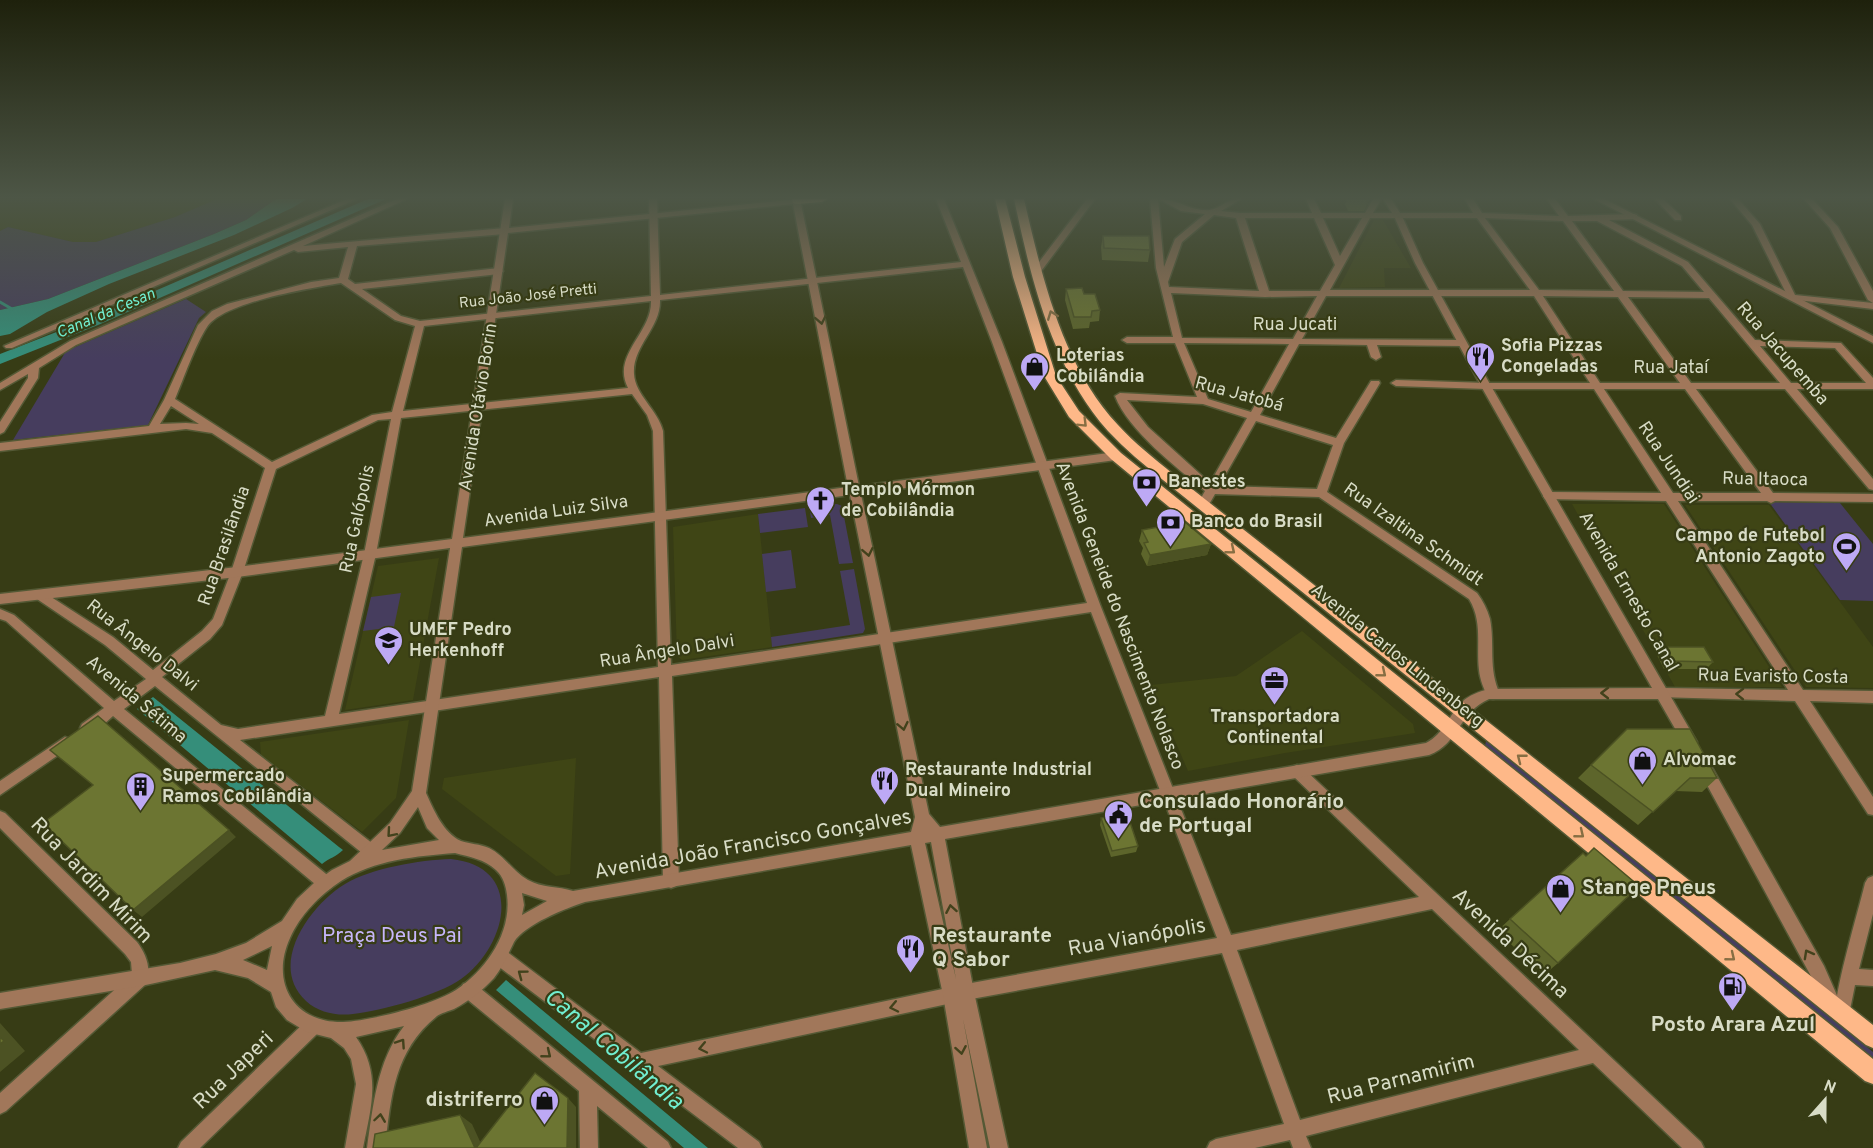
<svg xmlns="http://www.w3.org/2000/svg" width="1873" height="1148" viewBox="0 0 1873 1148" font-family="Overpass,sans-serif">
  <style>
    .built { fill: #3f4515 }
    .green { fill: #463d5e }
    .water { fill: #358e7a }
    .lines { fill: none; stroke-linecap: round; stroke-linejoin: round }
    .stream { stroke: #358e7a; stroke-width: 3 }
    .minor-casing { stroke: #545935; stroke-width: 3 }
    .tertiary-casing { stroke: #545935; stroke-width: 3 }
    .primary-casing { stroke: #545935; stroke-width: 3 }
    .minor { fill: #a1775a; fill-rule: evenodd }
    .tertiary { fill: #a1775a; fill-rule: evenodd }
    .primary { fill: #feb888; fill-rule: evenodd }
    .wall { fill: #5d652b }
    .shaded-wall { fill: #4c5223 }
    .building { fill: #6c7532; stroke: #4c5223; stroke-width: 1.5 }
    .oneway { stroke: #876e43 }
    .oneway2 { stroke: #42421c }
    .labels { text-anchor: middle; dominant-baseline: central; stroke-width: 4.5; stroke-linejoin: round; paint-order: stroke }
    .far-street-label { font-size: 15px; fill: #d8dcc6; stroke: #373c15 }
    .far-water-label { font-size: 16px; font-style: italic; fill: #71eed0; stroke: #373c15 }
    .street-label { font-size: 18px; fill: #d8dcc6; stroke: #373c15 }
    .poi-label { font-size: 18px; font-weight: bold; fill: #d8dcc6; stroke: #373c15; text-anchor: start }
    .near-poi-label { font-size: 21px; font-weight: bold; fill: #d8dcc6; stroke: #373c15; text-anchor: start }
    .near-street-label { font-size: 21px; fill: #d8dcc6; stroke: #373c15 }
    .near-park-label { font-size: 21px; fill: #c7b6fb; stroke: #373c15 }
    .near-water-label { font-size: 24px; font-style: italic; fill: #71eed0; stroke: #373c15 }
  </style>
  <rect width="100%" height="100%" fill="#373c15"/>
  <path class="built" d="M0 199H217L175 217 96 242H73L8 227 0 231Z
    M1374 220H1383L1411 268H1384L1385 287 1339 288Z
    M1572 504H1664L1782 687H1675Z
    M1685 505H1769L1873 647V688L1806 687Z
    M758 514 772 647 682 660 677 656 673 527Z
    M439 558 413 700 345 710 378 566Z
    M1302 631 1413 724 1415 733 1285 753 1188 771 1151 685 1236 676Z
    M409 720 396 798 362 832 261 755 260 742Z
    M576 758 570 874 556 876 442 789 444 778Z"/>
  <path class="green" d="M217 199H276L246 220 214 234 48 299 0 310V231L8 227 73 242H96L175 217Z
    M186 299 206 312 199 318 148 425 13 440 66 351Z
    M1769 502 1840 503 1873 544V601L1840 600Z
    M837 504 842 506 853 563 839 564 830 515 811 518 809 507Z
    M805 508 808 527 760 533 758 514Z
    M791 550 796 588 766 592 762 554Z
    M854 569 865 629 863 633 772 647 771 637 850 625 840 571Z
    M401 593 394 627 363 631 371 597Z
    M1486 741 1873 1052V1060L1485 746Z
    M451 859C526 867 507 946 461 979 439 995 381 1011 353 1014 337 1016 319 1013 306 1001 267 965 310 905 345 884 372 868 419 860 451 859Z"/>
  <path class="water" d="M276 199H307L292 208 234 235 109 284 47 312 10 334 0 336V310L48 299 214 234 246 220Z
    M368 199H386L98 325 0 364V354L90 319Z
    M153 697 339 847 343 850C336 857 329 858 322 864L137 709Z
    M506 980 708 1148H684L496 990Z"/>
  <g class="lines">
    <path class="stream" d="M0 302 12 309"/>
    <defs>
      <path id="minor" d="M347 199H357L12 348H6L4 346Z
        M397 199H407L303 246 505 228 509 231 505 234 357 246 348 279 355 284 499 268 503 271 499 274 362 289 401 316 420 321 651 296 649 199H657L660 295 961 262 936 199H944L1002 342 1101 607 1231 935 1419 897 1292 775 1290 771 1292 767 1297 765 1302 767 1701 1142 1704 1148H1682L1593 1063 1306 1136 1311 1148H1293L1290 1140 1255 1148H1207L1210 1142 1216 1139 1284 1124 1222 953 966 1000 658 1066 759 1142 762 1148H738L494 963 492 957 494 951 500 949 506 951 641 1053 966 984 1217 938 1091 612 672 676 679 881 676 886 671 888 666 886 663 881 659 677 240 740 377 847 379 852 377 857 372 859 367 857 155 686 124 709 331 878 334 883 331 888 322 893 317 891 315 884 113 716C105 723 93 736 82 732L80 728 82 724 104 708 6 621 0 619V609L14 615 114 701 146 679 105 645 37 599 35 596 37 593H45L113 637 153 670 202 631 213 619 231 572 265 468 212 433 186 429 0 451V443L149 426 164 400 198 325 212 311 227 304 311 282 339 278 348 247 298 252 294 250 76 345 39 368 38 378 4 432 0 434V422L28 378V374L0 390V383L70 341ZM963 267 992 342 1087 603 671 665 663 431C658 410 635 395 634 374 632 346 661 328 660 300ZM341 283 395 320 415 326 392 412 372 415 272 462 175 399C184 378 195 345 207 327 223 302 311 288 341 283ZM651 301C652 333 611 355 628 388L403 411 424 326ZM632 394 647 415 653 431 658 667 339 714 376 554 401 418ZM171 406 199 424 186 423 160 424ZM391 419 364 554 325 716 238 729 221 725 162 677 210 639 222 625 243 572 276 469 378 420ZM1432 909 1579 1050 1300 1120 1237 950Z
        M1087 199H1095L1039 274H1033V270Z
        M1150 199H1158L1164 267 1175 239 1205 214 1181 211 1159 199C1177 199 1192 212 1210 210 1221 208 1226 199 1241 199L1221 211 1240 213H1312L1306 199H1314L1321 213H1365L1373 199H1381L1373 213H1473L1465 199H1473L1482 213 1559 216 1547 199H1555L1568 216 1634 214 1637 215V219L1609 220 1688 262 1755 340 1841 343 1873 378V389H1797L1873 479V490L1869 489 1785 389H1696L1773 493 1873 494V502L1775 501 1771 503 1767 501H1678L1803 690 1873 691V703L1810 701 1873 797V815L1868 814 1795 701 1658 697 1656 693 1658 689 1663 688 1788 690 1666 501 1545 499 1543 496 1549 492 1661 493 1594 389H1486L1396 386 1391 383 1396 380 1486 383H1590L1534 296H1326L1302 339 1462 340 1467 343 1462 346 1377 345 1381 357 1376 360 1371 357 1367 345 1299 344 1260 415 1336 438 1371 381H1379L1380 383 1344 443 1327 492 1477 593C1483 601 1487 609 1490 619 1495 645 1488 669 1500 694L1498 698 1493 699 1488 698C1484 689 1480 680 1479 670 1476 645 1483 622 1469 599L1319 497 1215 494 1207 508H1199L1197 505 1205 491C1177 468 1128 430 1115 396L1120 393 1197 397 1175 343H1127L1122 340 1127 337H1173L1156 268ZM1214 215 1236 218 1259 291 1169 287 1168 282 1182 242ZM1245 218H1314L1335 265 1320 291H1269ZM1323 218H1362L1340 256ZM1370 218H1477L1530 290H1330ZM1485 218 1563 221 1614 291 1539 290ZM1572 221H1597L1682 266 1704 292 1623 291ZM1171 293 1265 297 1317 296 1293 339 1182 338ZM1543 296 1618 297 1680 383H1600ZM1628 297 1709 298 1780 383H1691ZM1184 343 1289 344 1251 412 1208 399ZM1760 346 1835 348 1866 383H1791ZM1604 389H1685L1761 493H1673ZM1127 400 1203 404 1247 418 1210 483 1148 427ZM1256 421 1333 445 1317 489 1219 486Z
        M1655 199H1663L1681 216V220H1675Z
        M1730 199H1738L1760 224 1795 295 1873 303V309L1789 299 1752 225Z
        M1804 199H1812L1838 227 1873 291V303L1868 300 1830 228Z
        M65 737 70 739 72 743 70 747 0 795V781Z
        M0 811 5 813 137 942C146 954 152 969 146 984L6 1111 0 1114V1093L132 974 131 962 125 954 0 828Z
        M1873 876V914L1859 969 1873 970V986L1855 985 1848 1020 1842 1022 1836 1020C1830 1004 1860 906 1865 883L1868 878Z
        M469 982 475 984 668 1142 671 1148H648L597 1106 598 1148H580L579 1091 463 996 461 990 463 984Z
        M312 1019 318 1021 320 1027 318 1033 200 1148H178L181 1142 306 1021Z"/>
      <path id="tertiary" d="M505 199H513L509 228 800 199 859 486 1116 452 1120 453 1121 456 1120 459 1116 460 861 494 929 814 940 827 1426 743C1444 734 1448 716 1462 702 1469 695 1479 692 1488 689L1652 688 1481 386 1415 263 1394 216 1383 199H1391L1402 216 1423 263 1491 386 1697 742 1695 746 1690 748 1685 746 1658 699H1489C1459 712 1459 744 1429 755L945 839 974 992 1008 1148H990L963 1019 987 1148H969L943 995 911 845 585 902C566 908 524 925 514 942 508 954 503 967 494 978 482 991 469 1001 454 1009 449 1011 441 1013 437 1016 394 1051 391 1096 385 1148H367C373 1106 377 1061 404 1026L356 1037C382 1074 371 1107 363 1148H345L356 1084 351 1059 344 1048 331 1038 307 1032 287 1020 276 1007 271 992 248 978 215 970 141 986 0 1009V993L180 963 216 954 246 943 282 921 297 899 314 883 332 870 350 861 390 823 412 791 450 548 237 577 0 604V594L237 567 452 539ZM793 204 848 487 463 538 508 233ZM850 495 915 817 911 832 573 891C558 886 542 888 528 880 512 871 505 856 489 848 480 844 470 844 461 841 444 834 433 809 426 793L462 547ZM418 807 427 828 439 840 382 850 400 833ZM931 842 956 979 925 843ZM455 853C470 857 484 859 496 870 503 876 506 886 507 895 512 933 486 970 456 990 433 1005 370 1021 343 1022 293 1023 270 982 290 938 300 915 320 895 341 881 374 860 417 856 455 853ZM522 893 547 901 522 915 524 905ZM272 946 267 970 243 960Z
        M1594 199H1604L1873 336V343Z
        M1705 762 1710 764 1824 966 1839 1000 1837 1006 1831 1008 1825 1006 1812 978 1700 772 1698 768 1700 764Z"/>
      <path id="primary" d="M792 199H827L822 202 797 204 793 203Z
        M995 199H1005L1025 277 1056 376 1079 411 1121 453 1873 1059V1084L1865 1081 1111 459 1069 417 1044 376 1013 277Z
        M1014 199H1024C1042 277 1062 365 1118 425 1134 443 1154 458 1173 474L1873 1025V1048L1866 1045 1163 480C1144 465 1125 449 1108 431 1052 368 1031 279 1014 199Z"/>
    </defs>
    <use href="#minor" class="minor-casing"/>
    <use href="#tertiary" class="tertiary-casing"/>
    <use href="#primary" class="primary-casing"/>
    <use href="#minor" class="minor"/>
    <use href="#tertiary" class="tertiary"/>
    <use href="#primary" class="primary"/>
  </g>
  <path class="wall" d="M1347 199H1370L1364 211H1348L1345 204Z
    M1103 236 1150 250 1148 262 1102 260 1101 247Z
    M1066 289 1084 294 1100 310 1099 321 1090 322 1089 328 1073 329 1065 300Z
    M1142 530 1211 544 1207 555 1147 566 1141 554 1143 548 1139 541Z
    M1663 647 1713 662 1706 669H1664L1657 655Z
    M1591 765 1717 778 1702 792 1675 791 1638 825 1578 778Z
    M1101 818 1138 846 1136 852 1111 857 1100 825Z
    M1510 919 1558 963 1544 975 1497 931Z"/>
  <path class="shaded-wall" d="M1368 199H1370L1364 211Z
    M1211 544 1207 555 1147 566 1150 555Z
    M229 830 236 837 142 917 133 910Z
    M0 1023 25 1051 0 1072Z
    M568 1098 576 1107V1148H567Z
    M460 1115 472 1124 483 1148H475Z"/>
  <path class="building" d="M1103 236H1149L1150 250 1104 248Z
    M1082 288 1084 294H1095L1100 310 1092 311 1091 317H1074L1066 289Z
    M1185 522 1211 544 1150 555 1144 543 1148 542 1142 530Z
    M1663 647H1704L1713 662 1671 661Z
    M98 716 229 830 133 910 43 823 93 785 50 750Z
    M1627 729H1690L1717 778H1690L1653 812 1591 765Z
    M1127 813 1138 846 1112 851 1101 818Z
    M1594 848 1639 886 1558 963 1510 919 1583 853 1586 856Z
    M0 1037 4 1041 0 1044Z
    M535 1073 568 1098 567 1148H476Z
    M460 1115 475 1148H373L375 1134Z"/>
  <defs><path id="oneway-chevron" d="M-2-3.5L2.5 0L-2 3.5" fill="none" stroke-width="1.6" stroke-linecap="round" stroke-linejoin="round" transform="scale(1.5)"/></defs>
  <g class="oneway">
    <use href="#oneway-chevron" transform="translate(1052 315) rotate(-111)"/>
    <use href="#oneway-chevron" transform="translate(1083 423) rotate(45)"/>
    <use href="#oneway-chevron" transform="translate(1231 550) rotate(39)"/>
    <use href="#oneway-chevron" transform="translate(1382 673) rotate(39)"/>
    <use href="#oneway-chevron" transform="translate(1521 758) rotate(-142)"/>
    <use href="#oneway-chevron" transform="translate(1580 834) rotate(39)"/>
    <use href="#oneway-chevron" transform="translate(1731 957) rotate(39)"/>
  </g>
  <g class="oneway2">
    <use href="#oneway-chevron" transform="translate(821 320) rotate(79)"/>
    <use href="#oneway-chevron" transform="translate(868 552) rotate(79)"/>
    <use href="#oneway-chevron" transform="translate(1605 693) rotate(-180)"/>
    <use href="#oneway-chevron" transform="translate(1740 694) rotate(-179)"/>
    <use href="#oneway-chevron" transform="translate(903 726) rotate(78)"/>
    <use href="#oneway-chevron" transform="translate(391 833) rotate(131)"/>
    <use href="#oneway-chevron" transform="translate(951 909) rotate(-100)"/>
    <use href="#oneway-chevron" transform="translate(1808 954) rotate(-119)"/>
    <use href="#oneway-chevron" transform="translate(522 974) rotate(-143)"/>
    <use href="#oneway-chevron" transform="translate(894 1007) rotate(168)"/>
    <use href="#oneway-chevron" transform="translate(401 1043) rotate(-56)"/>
    <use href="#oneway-chevron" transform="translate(703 1048) rotate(168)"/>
    <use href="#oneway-chevron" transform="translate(961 1050) rotate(80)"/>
    <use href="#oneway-chevron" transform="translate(547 1054) rotate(39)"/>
    <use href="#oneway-chevron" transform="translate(380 1118) rotate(-82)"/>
  </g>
  <linearGradient id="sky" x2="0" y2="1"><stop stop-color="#1e210c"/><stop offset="0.55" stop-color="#4d5646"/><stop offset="1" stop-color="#4d5646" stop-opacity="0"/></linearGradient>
  <rect width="1873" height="359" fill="url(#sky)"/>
  <defs>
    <symbol id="restaurant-pin" viewBox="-11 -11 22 30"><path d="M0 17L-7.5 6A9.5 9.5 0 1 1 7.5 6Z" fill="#bda9f5" stroke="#373c15"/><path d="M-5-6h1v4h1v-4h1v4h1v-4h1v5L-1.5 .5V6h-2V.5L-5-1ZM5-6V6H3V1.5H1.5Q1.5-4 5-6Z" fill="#111"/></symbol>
    <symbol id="shop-pin" viewBox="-11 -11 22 30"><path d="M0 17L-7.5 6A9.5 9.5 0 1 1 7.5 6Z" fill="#bda9f5" stroke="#373c15"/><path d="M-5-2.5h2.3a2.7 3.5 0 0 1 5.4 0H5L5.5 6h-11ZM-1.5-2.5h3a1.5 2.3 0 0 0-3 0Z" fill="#111"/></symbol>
    <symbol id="bank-pin" viewBox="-11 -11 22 30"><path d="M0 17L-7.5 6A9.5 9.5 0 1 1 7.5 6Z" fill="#bda9f5" stroke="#373c15"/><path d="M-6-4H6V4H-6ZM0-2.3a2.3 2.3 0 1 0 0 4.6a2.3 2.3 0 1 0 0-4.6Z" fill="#111"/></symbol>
    <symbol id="church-pin" viewBox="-11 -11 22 30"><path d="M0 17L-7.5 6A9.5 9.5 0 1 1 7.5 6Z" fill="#bda9f5" stroke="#373c15"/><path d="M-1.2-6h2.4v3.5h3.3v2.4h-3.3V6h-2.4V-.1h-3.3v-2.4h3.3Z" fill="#111"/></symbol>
    <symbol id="stadium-pin" viewBox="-11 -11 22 30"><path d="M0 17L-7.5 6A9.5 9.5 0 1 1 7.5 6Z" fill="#bda9f5" stroke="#373c15"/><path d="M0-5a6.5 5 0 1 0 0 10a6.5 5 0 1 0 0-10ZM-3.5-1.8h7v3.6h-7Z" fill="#111"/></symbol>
    <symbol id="school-pin" viewBox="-11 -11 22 30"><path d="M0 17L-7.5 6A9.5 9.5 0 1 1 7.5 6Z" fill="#bda9f5" stroke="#373c15"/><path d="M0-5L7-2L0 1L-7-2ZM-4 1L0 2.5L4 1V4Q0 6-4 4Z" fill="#111"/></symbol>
    <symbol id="office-pin" viewBox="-11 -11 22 30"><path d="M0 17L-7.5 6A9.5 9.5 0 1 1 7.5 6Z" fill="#bda9f5" stroke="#373c15"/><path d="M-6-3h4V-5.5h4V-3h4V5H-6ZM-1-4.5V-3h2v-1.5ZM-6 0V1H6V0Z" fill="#111"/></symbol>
    <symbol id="building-pin" viewBox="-11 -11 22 30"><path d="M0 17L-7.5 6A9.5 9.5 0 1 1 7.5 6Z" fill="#bda9f5" stroke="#373c15"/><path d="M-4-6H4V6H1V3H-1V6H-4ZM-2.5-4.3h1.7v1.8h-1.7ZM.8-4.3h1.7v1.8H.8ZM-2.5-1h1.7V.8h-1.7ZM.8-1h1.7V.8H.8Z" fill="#111"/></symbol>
    <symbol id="civic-pin" viewBox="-11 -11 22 30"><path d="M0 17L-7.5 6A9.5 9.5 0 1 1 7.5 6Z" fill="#bda9f5" stroke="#373c15"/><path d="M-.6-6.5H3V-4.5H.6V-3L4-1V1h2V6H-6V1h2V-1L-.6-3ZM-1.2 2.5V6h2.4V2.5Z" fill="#111"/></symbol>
    <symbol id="fuel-pin" viewBox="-11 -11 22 30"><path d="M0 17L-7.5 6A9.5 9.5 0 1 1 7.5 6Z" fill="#bda9f5" stroke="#373c15"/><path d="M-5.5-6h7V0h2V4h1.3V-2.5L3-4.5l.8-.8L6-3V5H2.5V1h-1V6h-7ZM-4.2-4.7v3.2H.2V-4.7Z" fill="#111"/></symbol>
  </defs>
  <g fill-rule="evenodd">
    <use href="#restaurant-pin" x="1464" y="340" width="33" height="45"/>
    <use href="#shop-pin" x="1018" y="350" width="33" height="45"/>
    <use href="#bank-pin" x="1130" y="466" width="33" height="45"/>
    <use href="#church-pin" x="804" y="484" width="33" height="45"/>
    <use href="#bank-pin" x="1154" y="506" width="33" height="45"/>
    <use href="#stadium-pin" x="1830" y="530" width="33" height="45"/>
    <use href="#school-pin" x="372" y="624" width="33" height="45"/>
    <use href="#office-pin" x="1258" y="664" width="33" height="45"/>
    <use href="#shop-pin" x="1626" y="744" width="33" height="45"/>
    <use href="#restaurant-pin" x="868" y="764" width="33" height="45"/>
    <use href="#building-pin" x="124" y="770" width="33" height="45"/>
    <use href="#civic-pin" x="1102" y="798" width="33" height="45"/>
    <use href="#shop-pin" x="1544" y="872" width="33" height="45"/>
    <use href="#restaurant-pin" x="894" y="932" width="33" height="45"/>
    <use href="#fuel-pin" x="1716" y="970" width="33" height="45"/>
    <use href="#shop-pin" x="528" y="1084" width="33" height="45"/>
  </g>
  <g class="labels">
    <g class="far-street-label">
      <text transform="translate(528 297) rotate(-6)">Rua João José Pretti</text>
    </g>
    <g class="far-water-label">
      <text transform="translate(106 314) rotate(-23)">Canal da Cesan</text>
    </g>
    <g class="street-label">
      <text x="1295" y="325">Rua Jucati</text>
      <text transform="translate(1782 354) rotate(49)">Rua Jacupemba</text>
      <text x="1671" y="368">Rua Jataí</text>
      <text transform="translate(1239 395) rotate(15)">Rua Jatobá</text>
      <text transform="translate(479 407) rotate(-81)">Avenida Otávio Borin</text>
      <text transform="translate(1668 463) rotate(56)">Rua Jundiai</text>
      <text transform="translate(1765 480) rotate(1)">Rua Itaoca</text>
      <text transform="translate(556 512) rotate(-8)">Avenida Luiz Silva</text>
      <text transform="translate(358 519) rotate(-78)">Rua Galópolis</text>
      <text transform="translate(1413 535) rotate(35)">Rua Izaltina Schmidt</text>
      <text transform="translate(225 546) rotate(-71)">Rua Brasilândia</text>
      <text transform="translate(1628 592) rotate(60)">Avenida Ernesto Canal</text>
      <text transform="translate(1119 616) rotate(69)">Avenida Geneide do Nascimento Nolasco</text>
      <text transform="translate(142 646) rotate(38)">Rua Ângelo Dalvi</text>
      <text transform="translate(667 652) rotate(-9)">Rua Ângelo Dalvi</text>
      <text transform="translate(1397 656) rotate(39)">Avenida Carlos Lindenberg</text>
      <text transform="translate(1773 677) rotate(1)">Rua Evaristo Costa</text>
      <text transform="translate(136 700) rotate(40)">Avenida Sétima</text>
    </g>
    <g class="poi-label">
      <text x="1501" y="346">Sofia Pizzas<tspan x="1501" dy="21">Congeladas</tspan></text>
      <text x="1056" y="356">Loterias<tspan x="1056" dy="21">Cobilândia</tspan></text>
      <text x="1168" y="482">Banestes</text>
      <text x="841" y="490">Templo Mórmon<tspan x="841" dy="21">de Cobilândia</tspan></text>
      <text x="1191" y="522">Banco do Brasil</text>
      <text x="1825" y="536" text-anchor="end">Campo de Futebol<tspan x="1825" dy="21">Antonio Zagoto</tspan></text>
      <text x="409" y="630">UMEF Pedro<tspan x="409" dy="21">Herkenhoff</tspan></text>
      <text x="1275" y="717" text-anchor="middle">Transportadora<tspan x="1275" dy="21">Continental</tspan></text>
      <text x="1663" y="760">Alvomac</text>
      <text x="905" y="770">Restaurante Industrial<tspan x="905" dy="21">Dual Mineiro</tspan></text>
      <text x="162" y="776">Supermercado<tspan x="162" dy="21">Ramos Cobilândia</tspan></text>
    </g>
    <g class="near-poi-label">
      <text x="1139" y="802">Consulado Honorário<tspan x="1139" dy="24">de Portugal</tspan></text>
      <text x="1582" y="888">Stange Pneus</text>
      <text x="932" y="936">Restaurante<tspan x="932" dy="24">Q Sabor</tspan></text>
      <text x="1733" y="1025" text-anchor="middle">Posto Arara Azul</text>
      <text x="523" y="1100" text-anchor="end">distriferro</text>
    </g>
    <g class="near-street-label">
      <text transform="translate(753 845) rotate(-10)">Avenida João Francisco Gonçalves</text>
      <text transform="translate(91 881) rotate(46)">Rua Jardim Mirim</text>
      <text transform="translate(1137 938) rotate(-10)">Rua Vianópolis</text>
      <text transform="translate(1510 944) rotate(43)">Avenida Décima</text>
      <text transform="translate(234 1071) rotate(-44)">Rua Japeri</text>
      <text transform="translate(1401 1080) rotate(-14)">Rua Parnamirim</text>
    </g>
    <g class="near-park-label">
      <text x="392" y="936">Praça Deus Pai</text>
    </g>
    <g class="near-water-label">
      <text transform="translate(613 1050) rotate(40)">Canal Cobilândia</text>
    </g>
  </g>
  <g transform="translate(1825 1100) rotate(21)" stroke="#373c15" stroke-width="4.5" paint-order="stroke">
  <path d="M0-4.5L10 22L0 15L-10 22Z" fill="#d8dcc6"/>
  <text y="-9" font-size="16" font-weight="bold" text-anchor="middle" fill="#d8dcc6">N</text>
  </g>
</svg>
